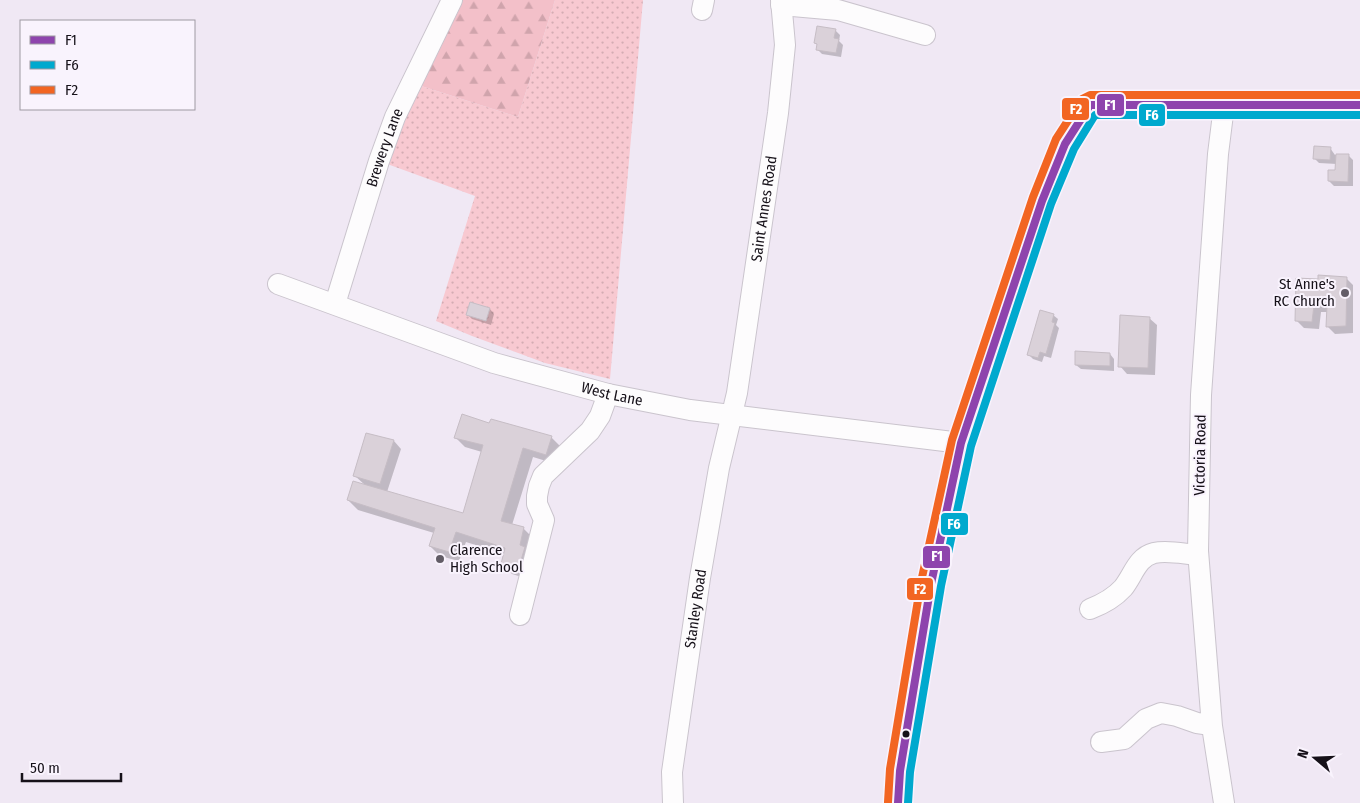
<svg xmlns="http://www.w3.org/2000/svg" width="1360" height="803" viewBox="0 0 1360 803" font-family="'Fira Sans Condensed',sans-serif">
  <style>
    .grass { fill: url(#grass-dots) }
    .forest { fill: url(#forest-firs) }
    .shadow { fill: #0003 }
    .building { fill: #dad1d9; stroke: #c6bdc5 }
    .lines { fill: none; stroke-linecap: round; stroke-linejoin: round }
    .minor-casing { stroke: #cac4cd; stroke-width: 22 }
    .minor { stroke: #fdfcfd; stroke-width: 20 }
    .bus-1-casing { stroke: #f9f3fd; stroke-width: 11 }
    .bus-2-casing { stroke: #f9f3fd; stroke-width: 11 }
    .bus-3-casing { stroke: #f9f3fd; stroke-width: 11 }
    .bus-1 { stroke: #8e44ad; stroke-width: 8 }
    .bus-2 { stroke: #00a9ce; stroke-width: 8 }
    .bus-3 { stroke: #f26522; stroke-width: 8 }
    .poi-dot { fill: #625c66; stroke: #f9f3fd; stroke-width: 2 }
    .bus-dot { fill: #161119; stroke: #f9f3fd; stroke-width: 2 }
    .labels { text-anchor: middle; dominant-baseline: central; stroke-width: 4; stroke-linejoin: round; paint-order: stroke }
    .street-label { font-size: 15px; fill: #161119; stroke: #f9f3fd }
    .poi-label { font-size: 15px; fill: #161119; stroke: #f9f3fd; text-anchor: end }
    .line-badge { stroke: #f9f3fd; stroke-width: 2 }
    .badge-label { font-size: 14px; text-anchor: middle; font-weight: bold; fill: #fff }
  </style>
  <defs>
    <pattern id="grass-dots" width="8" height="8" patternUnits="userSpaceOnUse" patternTransform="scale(1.25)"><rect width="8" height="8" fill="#f8c9d1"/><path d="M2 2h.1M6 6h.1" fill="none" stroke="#d4acb3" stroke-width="1.8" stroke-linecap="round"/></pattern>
    <pattern id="forest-firs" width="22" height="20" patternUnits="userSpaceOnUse" patternTransform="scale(1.25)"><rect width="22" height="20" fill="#f3c0c9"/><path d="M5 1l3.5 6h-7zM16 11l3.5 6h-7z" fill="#d0a4ac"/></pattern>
  </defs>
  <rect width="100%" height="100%" fill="#f0e8f4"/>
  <path class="grass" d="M555 0H643L610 379 545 363 472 336 436 321 475 196 379 161 412 83 518 117Z"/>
  <path class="forest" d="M452 0H555L518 117 412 83Z"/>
  <path class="shadow" d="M835 30 840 35 839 41 843 45 841 57 822 54 818 50V46L816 43Z
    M1330 148 1335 155H1348L1353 160V186H1334L1329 181 1337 171V164L1319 163 1315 159Z
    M1346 278 1353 285V333L1335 334 1327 326 1328 312H1321L1319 329 1304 328 1297 321 1319 280Z
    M471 304 490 309 494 314 491 325 472 319 467 314Z
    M1053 315 1058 319 1056 325 1059 328 1051 358 1044 356 1042 362 1033 359 1029 355Z
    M1149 318 1157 325 1155 375 1127 374 1120 366Z
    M1110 354 1114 359V371L1081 369 1076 365Z
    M490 425 551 437 561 447 556 464 533 457 512 525 523 528 533 538 528 579 512 574 502 564 504 554 466 542 459 561 440 556 430 546 434 533 358 510 348 500 365 485 355 476 394 441 401 449 387 492 464 515 482 452 465 447 455 437Z"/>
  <path class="building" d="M817 26 836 29 834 38 839 39 836 53 816 50 817 44 814 43Z
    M1314 146 1331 147 1330 160 1313 159Z
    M1336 154H1349L1348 182 1328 181V170H1335Z
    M1318 275 1347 277 1346 326 1326 327 1327 305H1314L1312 322 1295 321 1296 278 1318 279Z
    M470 302 490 308 486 321 466 315Z
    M1040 310 1054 314 1052 322 1055 323 1046 354 1040 352 1038 358 1027 355Z
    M1120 315 1150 317 1148 368 1118 367Z
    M1075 351 1110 353V366L1075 365Z
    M462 414 489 423 491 419 552 436 546 455 523 448 501 521 524 527 520 545 525 547 518 570 501 564 505 548 456 532 449 552 429 546 435 528 347 500 353 481 463 513 483 445 454 438Z
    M366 433 394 440 380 484 353 476Z"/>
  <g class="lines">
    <defs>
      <g id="minor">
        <path d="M781 5 838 10 925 35"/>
        <path d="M702 10 704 0"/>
        <path d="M1224 106 1218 154 1201 395 1198 551 1212 726 1224 803"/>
        <path id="s1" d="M278 284 494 363 608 394 690 410 961 443"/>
        <path id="s2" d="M335 304 379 161 395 117 452 0"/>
        <path d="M1090 609C1103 604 1114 598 1123 588 1133 576 1137 557 1154 553 1168 550 1184 554 1198 555"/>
        <path d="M520 615 544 520 537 504V496L539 486 543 476 590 431 600 416 608 394"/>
        <path d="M1101 742 1124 739 1146 719 1161 713 1177 716 1197 723 1211 725"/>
        <path id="s3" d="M673 803 672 772 700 578 719 468 737 393 778 113 785 45 781 0"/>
        <path d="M898 803 900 771 931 584 961 443 1042 201 1065 144 1090 105 1224 106 1360 105"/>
      </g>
    </defs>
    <use href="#minor" class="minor-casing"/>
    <use href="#minor" class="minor"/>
    <defs>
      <path id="bus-1" d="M898 803 900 771 931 584 961 443 1042 201 1065 144 1090 105H1360"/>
      <path id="bus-2" d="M908 803 910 772 941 586 971 446 1051 204 1074 149 1095 115H1360"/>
      <path id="bus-3" d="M888 802 890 769 921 582 952 440 1033 197 1056 139 1082 99 1090 95H1360"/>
    </defs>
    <use href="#bus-1" class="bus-1-casing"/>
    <use href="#bus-2" class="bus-2-casing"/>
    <use href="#bus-3" class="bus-3-casing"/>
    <use href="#bus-1" class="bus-1"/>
    <use href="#bus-2" class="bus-2"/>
    <use href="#bus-3" class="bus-3"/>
  </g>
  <g class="poi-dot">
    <circle cx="1345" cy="293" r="5"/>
    <circle cx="440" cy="559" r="5"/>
  </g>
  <circle class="bus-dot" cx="906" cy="734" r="4.5"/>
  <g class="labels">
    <g class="street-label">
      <text stroke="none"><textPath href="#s2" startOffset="164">Brewery Lane</textPath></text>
      <text stroke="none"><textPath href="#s3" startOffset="602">Saint Annes Road</textPath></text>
      <text stroke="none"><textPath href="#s1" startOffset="352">West Lane</textPath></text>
      <text transform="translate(1200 455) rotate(-89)">Victoria Road</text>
      <text stroke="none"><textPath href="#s3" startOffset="196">Stanley Road</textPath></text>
    </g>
    <g class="poi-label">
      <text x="1335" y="284">St Anne's<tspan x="1335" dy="17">RC Church</tspan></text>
      <text x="450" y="550" text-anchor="start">Clarence<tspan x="450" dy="17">High School</tspan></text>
    </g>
  </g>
  <g class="line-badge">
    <rect x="1096" y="93" width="29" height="24" rx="5" fill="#8e44ad"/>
    <rect x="1061" y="97" width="29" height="24" rx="5" fill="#f26522"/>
    <rect x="1138" y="103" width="28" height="24" rx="5" fill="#00a9ce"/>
    <rect x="940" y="512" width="29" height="24" rx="5" fill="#00a9ce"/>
    <rect x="922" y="545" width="29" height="24" rx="5" fill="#8e44ad"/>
    <rect x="906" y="577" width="28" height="24" rx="5" fill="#f26522"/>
  </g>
  <g class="badge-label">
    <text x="1110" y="110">F1</text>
    <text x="1076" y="114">F2</text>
    <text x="1152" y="120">F6</text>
    <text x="954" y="529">F6</text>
    <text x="937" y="561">F1</text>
    <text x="920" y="594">F2</text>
  </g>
  <rect x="20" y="20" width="175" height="90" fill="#f9f3fd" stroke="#9e99a2"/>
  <rect x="30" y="36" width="25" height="8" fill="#8e44ad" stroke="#9e99a2"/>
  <text x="65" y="45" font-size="15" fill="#161119">F1</text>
  <rect x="30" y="61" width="25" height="8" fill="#00a9ce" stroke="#9e99a2"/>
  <text x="65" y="70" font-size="15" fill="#161119">F6</text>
  <rect x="30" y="86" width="25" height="8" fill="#f26522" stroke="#9e99a2"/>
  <text x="65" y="95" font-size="15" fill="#161119">F2</text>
  <g transform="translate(1315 758) rotate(289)" stroke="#f9f3fd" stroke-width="4" paint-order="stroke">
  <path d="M0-4L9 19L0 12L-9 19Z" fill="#161119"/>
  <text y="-8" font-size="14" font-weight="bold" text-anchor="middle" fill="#161119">N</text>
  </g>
  <path d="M22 773v8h99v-8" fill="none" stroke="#161119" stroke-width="2.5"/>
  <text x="30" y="773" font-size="15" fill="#161119" stroke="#f9f3fd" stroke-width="4" paint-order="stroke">50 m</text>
</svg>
